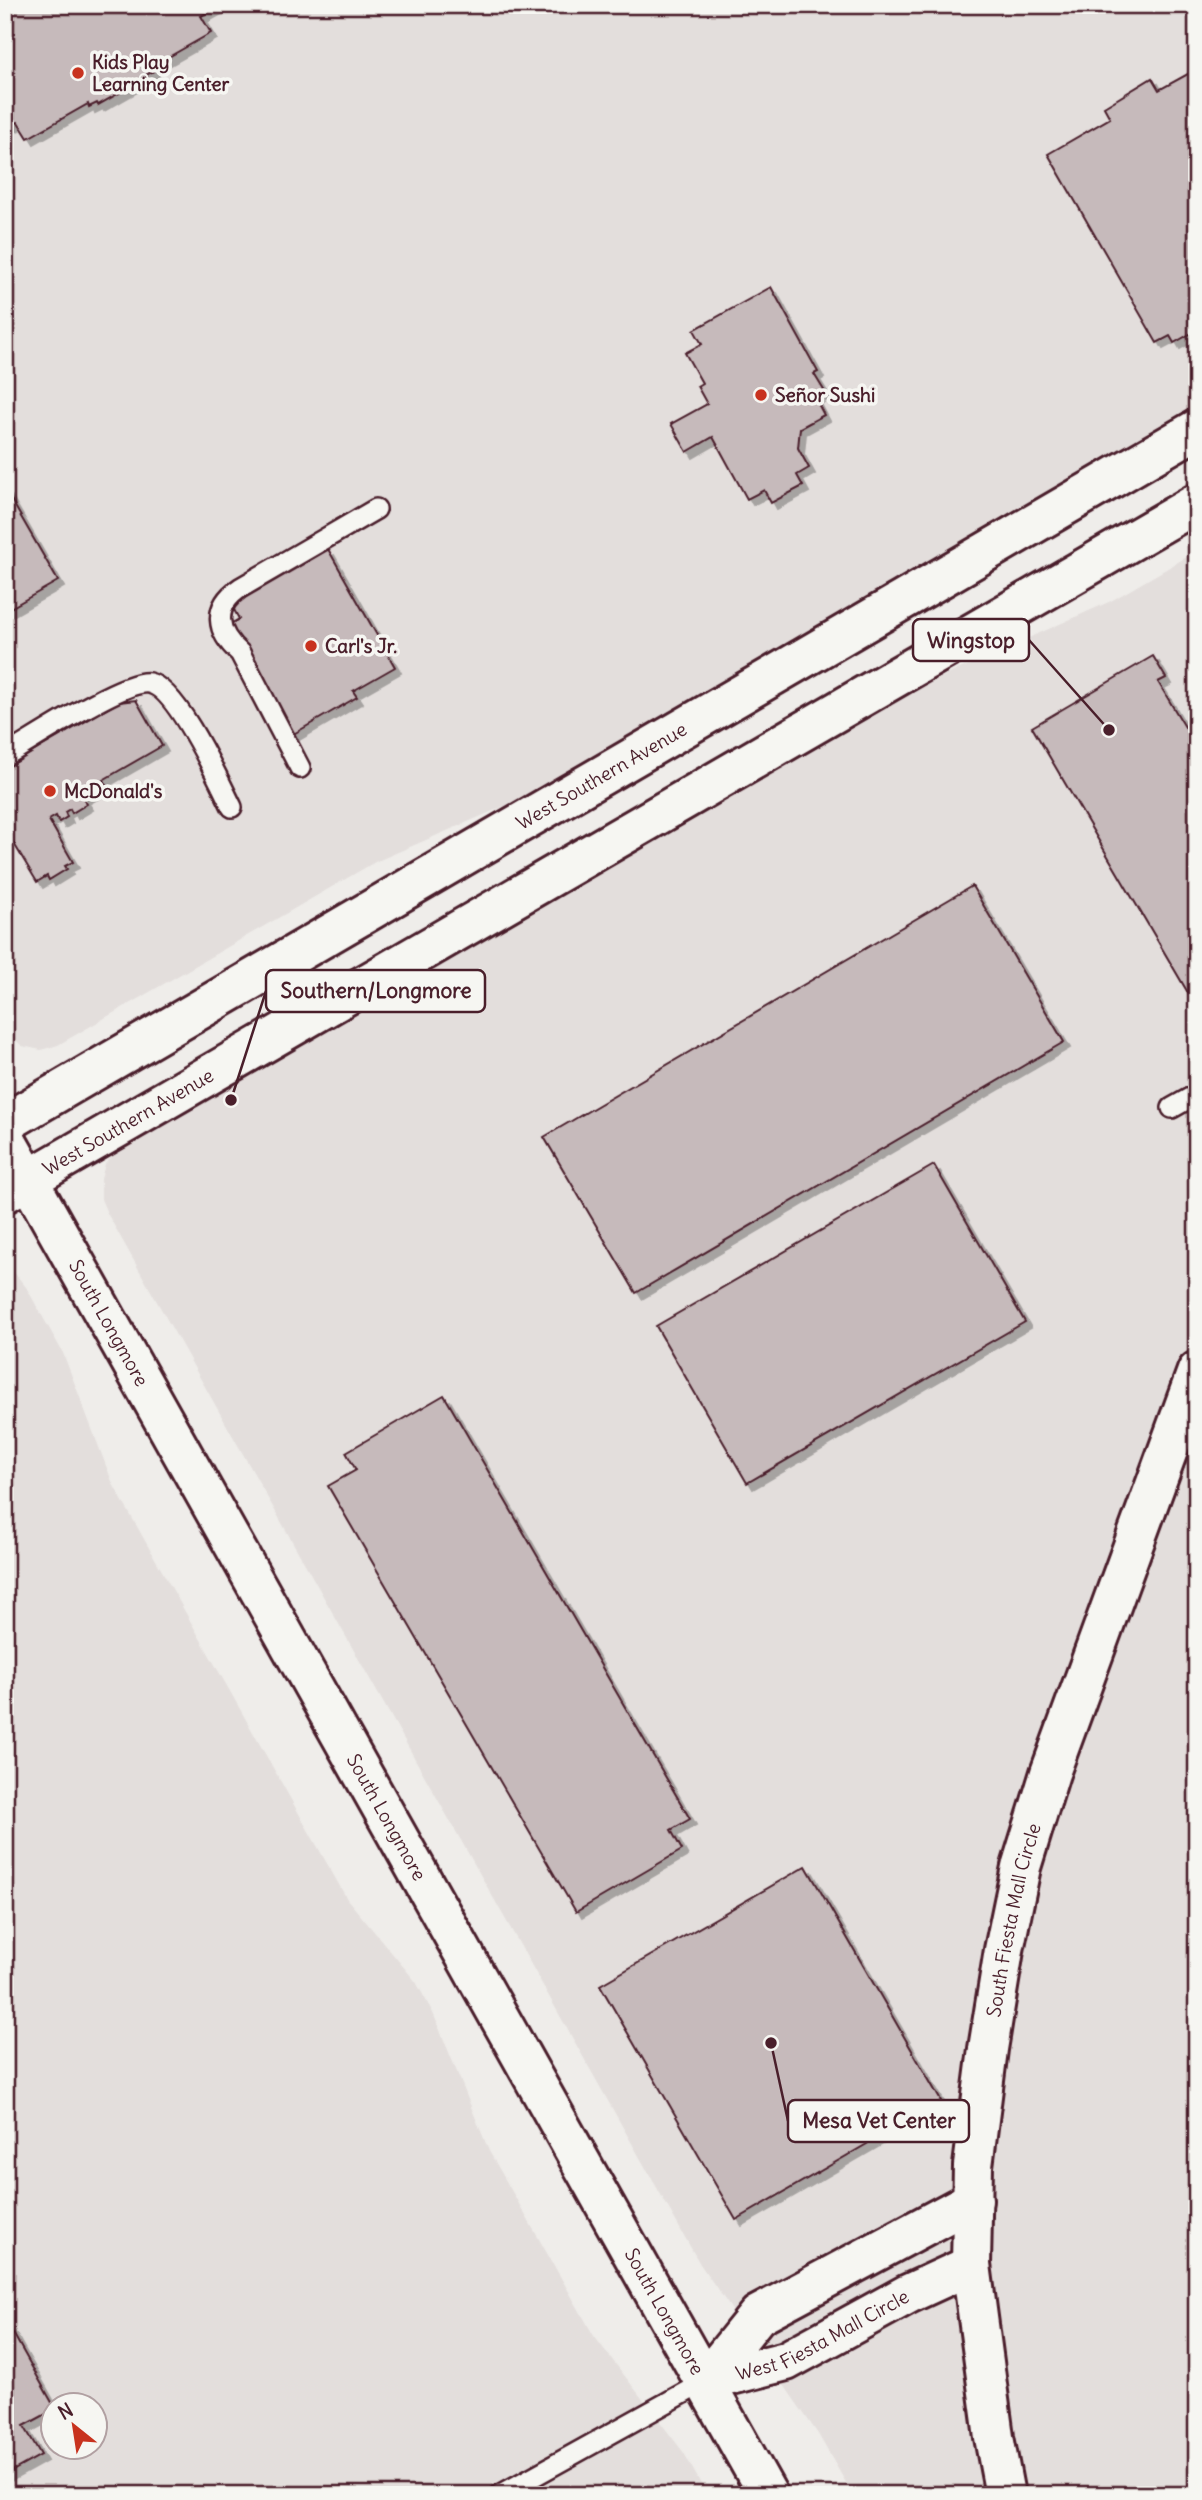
<svg xmlns="http://www.w3.org/2000/svg" width="1202" height="2500" viewBox="0 0 1202 2500" font-family="Delius,sans-serif">
  <style>
    .built { fill: #e3dedc; fill-rule: evenodd }
    .building { fill: #c6babb; stroke: #4a1f2b; stroke-width: 2; filter: url(#shadow) }
    .lines { fill: none; stroke-linecap: round; stroke-linejoin: round }
    .service-casing { stroke: #4a1f2b; stroke-width: 24 }
    .minor-casing { stroke: #4a1f2b; stroke-width: 44 }
    .tertiary-casing { stroke: #4a1f2b; stroke-width: 44 }
    .secondary-casing { stroke: #4a1f2b; stroke-width: 44 }
    .service { stroke: #f6f6f2; stroke-width: 19 }
    .minor { stroke: #f6f6f2; stroke-width: 38 }
    .tertiary { stroke: #f6f6f2; stroke-width: 38 }
    .secondary { stroke: #f6f6f2; stroke-width: 38 }
    .poi-dot { fill: #c8321e; stroke: #f6f6f2; stroke-width: 2.5 }
    .labels { text-anchor: middle; dominant-baseline: central; stroke-width: 7; stroke-linejoin: round; paint-order: stroke }
    .poi-label { font-size: 19px; font-weight: bold; fill: #4a1f2b; stroke: #f6f6f2; text-anchor: start }
    .street-label { font-size: 19px; fill: #4a1f2b; stroke: #f6f6f2 }
    .leader { fill: none; stroke: #4a1f2b; stroke-width: 2.5 }
    .callout-dot { fill: #4a1f2b; stroke: #f6f6f2; stroke-width: 2.5 }
    .callout { fill: #f6f6f2; stroke: #4a1f2b; stroke-width: 2.5 }
    .callout-label { font-size: 21px; text-anchor: middle; font-weight: bold; fill: #4a1f2b }
  </style>
  <defs>
    <filter id="shadow"><feDropShadow dx="6" dy="6" stdDeviation="0" flood-color="#0004"/></filter>
  </defs>
  <rect width="100%" height="100%" fill="#efedea"/>
  <filter id="ink" filterUnits="userSpaceOnUse"><feTurbulence type="fractalNoise" baseFrequency=".0143" numOctaves="2"/><feDisplacementMap in="SourceGraphic" scale="14" xChannelSelector="R" yChannelSelector="G"/><feConvolveMatrix kernelMatrix="1 2 1 2 8 2 1 2 1" color-interpolation-filters="sRGB"/></filter>
  <g filter="url(#ink)">
    <path class="built" d="M5 5H1197V410L553 785 375 862 58 1045 41 1050 22 1046 5 1030Z
      M1197 551V2495H853L818 2434 700 2264 107 1213 101 1199V1179L105 1164 122 1146 875 707 1111 601Z
      M5 1267 13 1271 26 1287 63 1353 113 1484 347 1899 416 1982 433 2013 489 2151 594 2336 684 2453 707 2495H5ZM52 2406H94V2448H52Z"/>
    <path class="building" d="M5 5H221L201 16 211 33 151 67 154 71 146 75 147 77 98 105 97 103 89 107 88 104 28 138 18 122 5 128Z
      M1197 69V330L1174 343 1170 336 1157 343 1048 154 1110 118 1104 107 1152 78 1159 90Z
      M771 287 818 372 814 374 825 392 815 398 824 415 800 428 798 448 809 468 797 475 803 486 771 503 764 490 747 499 713 437 687 452 671 424 707 404 697 386 702 383 685 353 702 344 694 330Z
      M5 489 58 581 5 611Z
      M328 549 395 667 353 691 357 697 290 736 227 626 239 619 231 604Z
      M1153 656 1166 678 1158 682 1197 747V1008L1032 727Z
      M136 700 162 746 103 780 106 785 83 798 87 804 72 813 70 809 65 812 67 817 59 822 56 816 49 820 73 862 65 866 67 869 49 880 47 876 37 882 7 832 10 830 5 823V768L119 702Z
      M972 886 1064 1042 636 1293 544 1137Z
      M934 1165 1025 1322 747 1483 656 1326Z
      M444 1395 690 1819 671 1830 682 1850 576 1912 328 1486 356 1470 346 1452Z
      M806 1866 941 2101 736 2220 600 1985Z
      M5 2319 54 2406 52 2411 24 2426 41 2455 5 2475Z"/>
    <g class="lines">
      <defs>
        <path id="service" d="M5 756C31 741 124 679 149 683 177 688 219 781 232 807
          M300 768 240 653C216 632 212 607 240 588L376 509
          M1172 1108 1197 1094
          M500 2495 704 2382"/>
        <g id="minor">
          <path d="M704 2382 758 2315 973 2200"/>
          <path id="s1" d="M704 2382 786 2361 908 2294 971 2265"/>
          <path id="s2" d="M1005 2495 994 2437 971 2265 973 2166 988 2049 1004 1950 1021 1867 1050 1773 1197 1371"/>
        </g>
        <g id="tertiary">
          <path id="s3" d="M5 1138 768 2495"/>
        </g>
        <g id="secondary">
          <path id="s4" d="M5 1123 1197 429"/>
          <path id="s5" d="M5 1193 1197 503"/>
        </g>
      </defs>
      <use href="#service" class="service-casing"/>
      <use href="#minor" class="minor-casing"/>
      <use href="#tertiary" class="tertiary-casing"/>
      <use href="#secondary" class="secondary-casing"/>
      <use href="#service" class="service"/>
      <use href="#minor" class="minor"/>
      <use href="#tertiary" class="tertiary"/>
      <use href="#secondary" class="secondary"/>
    </g>
  </g>
  <g class="poi-dot">
    <circle cx="78" cy="73" r="7"/>
    <circle cx="761" cy="395" r="7"/>
    <circle cx="311" cy="646" r="7"/>
    <circle cx="50" cy="791" r="7"/>
  </g>
  <g class="labels">
    <g class="poi-label">
      <text x="92" y="62">Kids Play<tspan x="92" dy="22">Learning Center</tspan></text>
      <text x="775" y="395">Señor Sushi</text>
      <text x="325" y="646">Carl's Jr.</text>
      <text x="64" y="791">McDonald's</text>
    </g>
    <g class="street-label">
      <text stroke="none"><textPath href="#s4" startOffset="690">West Southern Avenue</textPath></text>
      <text stroke="none"><textPath href="#s5" startOffset="142">West Southern Avenue</textPath></text>
      <text stroke="none"><textPath href="#s3" startOffset="212">South Longmore</textPath></text>
      <text stroke="none"><textPath href="#s3" startOffset="779">South Longmore</textPath></text>
      <text stroke="none"><textPath href="#s2" startOffset="581">South Fiesta Mall Circle</textPath></text>
      <text stroke="none"><textPath href="#s3" startOffset="1346">South Longmore</textPath></text>
      <text stroke="none"><textPath href="#s1" startOffset="128">West Fiesta Mall Circle</textPath></text>
    </g>
  </g>
  <path class="leader" d="M1109 730L1029 640M231 1100L266 991M771 2043L788 2121"/>
  <g class="callout-dot">
    <circle cx="1109" cy="730" r="7"/>
    <circle cx="231" cy="1100" r="7"/>
    <circle cx="771" cy="2043" r="7"/>
  </g>
  <g class="callout">
    <rect x="913" y="619" width="116" height="42" rx="7"/>
    <rect x="266" y="970" width="219" height="42" rx="7"/>
    <rect x="788" y="2100" width="181" height="42" rx="7"/>
  </g>
  <g class="callout-label">
    <text x="971" y="648">Wingstop</text>
    <text x="376" y="998">Southern/Longmore</text>
    <text x="879" y="2128">Mesa Vet Center</text>
  </g>
  <rect width="1202" height="2500" fill="none" stroke="#f6f6f2" stroke-width="28"/>
  <rect x="14" y="14" width="1174" height="2472" fill="none" stroke="#4a1f2b" stroke-width="2.5" filter="url(#ink)"/>
  <g transform="translate(74 2426) rotate(330)"><circle r="33" fill="#f6f6f2" stroke="#b1a0a2" stroke-width="2"/>
  <path d="M0-5L12 26L0 18L-12 26Z" fill="#c8321e"/>
  <text y="-10" font-size="19" font-weight="bold" text-anchor="middle" fill="#4a1f2b">N</text>
  </g>
</svg>
